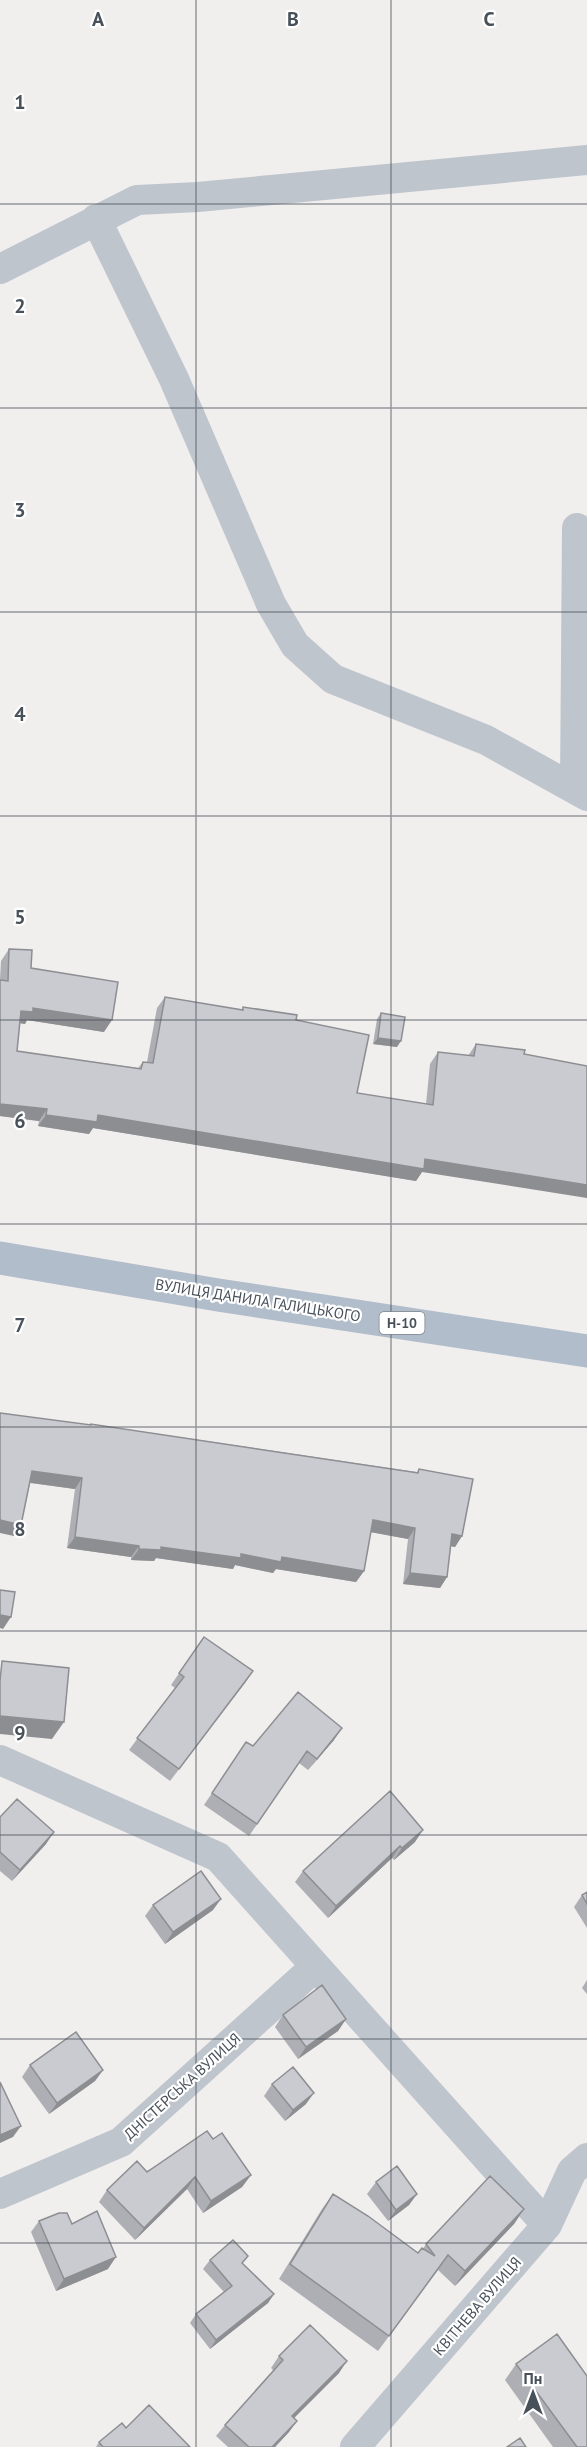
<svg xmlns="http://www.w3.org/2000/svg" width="587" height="2447" viewBox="0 0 587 2447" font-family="'PT Sans',sans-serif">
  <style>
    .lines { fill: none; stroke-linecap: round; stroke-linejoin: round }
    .minor { stroke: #bec5cc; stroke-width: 30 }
    .major { stroke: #b1bdcb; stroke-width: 33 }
    .wall { fill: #adafb4 }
    .shaded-wall { fill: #8d8e92 }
    .building { fill: #c9cbd1; stroke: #8d8e92; stroke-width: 1.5 }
    .grid { fill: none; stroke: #48515a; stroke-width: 1.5; stroke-opacity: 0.55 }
    .labels { text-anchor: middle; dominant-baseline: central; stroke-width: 4.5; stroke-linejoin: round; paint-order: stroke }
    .shield { fill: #fff; stroke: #7f858c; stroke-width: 1.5 }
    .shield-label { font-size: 14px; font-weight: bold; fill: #48515a }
    .street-label { font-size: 15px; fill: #48515a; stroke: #fff }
    .grid-label { font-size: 20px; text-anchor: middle; font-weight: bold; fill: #48515a; stroke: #fff; stroke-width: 4.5; stroke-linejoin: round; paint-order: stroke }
  </style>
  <rect width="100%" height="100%" fill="#f1eeee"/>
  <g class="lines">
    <path class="minor" d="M96 219 174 379 271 604 295 645 333 679 486 740 587 796
      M0 269 137 200 198 197 587 160
      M575 788 577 528
      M0 1760 218 1857 547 2225
      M0 2194 121 2142 315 1967
      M355 2447 547 2225 572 2171 587 2158"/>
    <path class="major" d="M0 1258 218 1295 587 1351"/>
  </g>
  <path class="wall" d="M9 949 104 1032 27 1020 25 1024 20 1023 17 1051 138 1068 143 1062H147L157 1008 165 997 242 1010 243 1007 296 1020 357 1093 426 1104 430 1064 438 1052 468 1056 476 1044 525 1050 422 1172 416 1181 93 1128 89 1134 38 1126 39 1121 0 1116V980L1 961Z
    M381 1013 397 1047 373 1044 377 1019Z
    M0 1413 90 1425 91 1424 417 1472 419 1469 462 1536 455 1547 451 1546 447 1577 440 1588 403 1584 408 1539 370 1532 364 1571 356 1582 276 1569 273 1573 235 1565 233 1569 156 1558 154 1561 131 1560V1557L67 1548 75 1489 30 1483 21 1525 14 1536Z
    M204 1637 253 1671 170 1781 129 1750 175 1688 171 1685Z
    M334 1740 308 1770 299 1763 249 1836 204 1805 246 1742 253 1746Z
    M0 1817 46 1844 12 1881 0 1871Z
    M415 1842 394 1860 392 1858 328 1918 295 1882 303 1871Z
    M587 1892V1928L574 1907 582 1895Z
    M153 1905 213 1910 165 1944 145 1916Z
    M587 1980V1994L582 1988Z
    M283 2015 346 2019 338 2031 298 2059 275 2027Z
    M30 2065 103 2070 95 2081 49 2114 22 2077Z
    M272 2084 306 2104 285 2121 264 2096Z
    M213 2139 251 2175 242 2187 203 2213 187 2189 135 2240 99 2202 107 2190Z
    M376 2182 417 2194 409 2205 388 2221 367 2194Z
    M333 2194 418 2253 423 2249 426 2244 524 2209 514 2224 455 2286 438 2270 378 2351 279 2279 322 2209Z
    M39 2221 72 2224 108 2269 56 2291 31 2232Z
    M210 2260 243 2264 274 2294 268 2303 210 2349 190 2323 196 2314 224 2292 203 2269Z
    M279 2356 339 2373 294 2418 297 2421 289 2432 275 2447H228L216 2436 225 2425 274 2371 271 2368Z
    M516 2364 587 2447H553L505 2380Z
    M126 2428 190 2447H96L99 2442Z"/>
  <path class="shaded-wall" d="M33 1008 112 1020 104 1032 27 1020 25 1024 13 1022 21 1011Z
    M378 1038 401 1041 397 1047 373 1044Z
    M0 1104 47 1109 39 1121 0 1116Z
    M46 1115H98L425 1159 587 1185V1198L422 1172 416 1181 93 1128 89 1134 38 1126Z
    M32 1471 82 1478 75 1489 25 1482Z
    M0 1520 21 1525 14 1536 0 1533Z
    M373 1520 415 1528 408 1539 365 1531Z
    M452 1534 462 1536 455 1547 445 1545Z
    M75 1537 139 1546 131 1557 67 1548Z
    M161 1547 282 1557 364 1571 356 1582 276 1569 273 1573 235 1565 233 1569 156 1558 154 1561 131 1560 139 1549Z
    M410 1573 447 1577 440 1588 403 1584Z
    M0 1615 11 1617 3 1629 0 1628Z
    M253 1671 245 1683 170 1781 179 1769Z
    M0 1716 64 1722 52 1739 0 1734Z
    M342 1728 334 1740 308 1770 317 1759Z
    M423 1830 415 1842 394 1860 402 1848Z
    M54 1832 46 1844 12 1881 20 1870Z
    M400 1846 392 1858 328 1918 336 1906Z
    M221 1899 213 1910 165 1944 173 1932Z
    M346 2019 338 2031 298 2059 306 2047Z
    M103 2070 95 2081 49 2114 57 2103Z
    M314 2093 306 2104 285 2121 293 2110Z
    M21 2126 13 2137 0 2143V2135Z
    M251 2175 242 2187 203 2213 211 2201Z
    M195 2177 187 2189 135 2240 144 2228Z
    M417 2194 409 2205 388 2221 396 2210Z
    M524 2209 514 2224 455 2286 465 2271Z
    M116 2257 108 2269 56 2291 64 2279Z
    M274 2294 268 2303 210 2349 216 2340Z
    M347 2361 339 2373 284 2428 292 2416Z
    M297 2421 289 2432 275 2447H272Z"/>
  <path class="building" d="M9 949 32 950 31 968 118 982 112 1020 33 1008V1012L21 1011 17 1051 141 1069 143 1062 153 1063 165 997 243 1010V1007L297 1015 296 1020 369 1035 357 1093 433 1105 438 1052 474 1056 476 1044 525 1050 524 1054 587 1066V1185L425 1159 424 1169 98 1115 97 1122 46 1115 47 1109 0 1104V980L8 981Z
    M381 1013 405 1017 401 1041 378 1038Z
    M0 1413 91 1425V1424L418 1473 419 1469 473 1479 462 1536 452 1534 447 1577 410 1573 415 1528 373 1520 364 1571 282 1557 281 1562 241 1554V1558L161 1547V1550L139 1549V1546L75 1537 82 1478 32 1471 21 1525 0 1520Z
    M0 1590 15 1592 11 1617 0 1615Z
    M204 1637 253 1671 179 1769 137 1738 184 1677 179 1673Z
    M2 1661 69 1668 64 1722 0 1716V1681Z
    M298 1692 342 1728 317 1759 307 1751 257 1824 212 1793 246 1742 253 1746Z
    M390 1791 423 1830 402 1848 400 1846 336 1906 303 1871Z
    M17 1799 54 1832 20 1870 0 1852V1817Z
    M201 1871 221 1899 173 1932 153 1905Z
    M587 1892V1904L582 1895Z
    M322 1985 346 2019 306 2047 283 2015Z
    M76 2032 103 2070 57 2103 30 2065Z
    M293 2067 314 2093 293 2110 272 2084Z
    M0 2082 21 2126 0 2135Z
    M207 2131 213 2139 222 2133 251 2175 211 2201 195 2177 144 2228 107 2190 137 2161 147 2172Z
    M397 2166 417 2194 396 2210 376 2182Z
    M490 2176 524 2209 465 2271 448 2255 389 2336 290 2264 333 2194 368 2216 418 2253 422 2248 435 2256 426 2244Z
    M97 2211 116 2257 64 2279 39 2221 59 2213H67L72 2224Z
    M233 2240 248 2256 242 2263 274 2294 216 2340 196 2314 232 2286 210 2260Z
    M310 2325 347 2361 292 2416 297 2421 272 2447H249L225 2425 283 2360 279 2356Z
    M557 2334 587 2376V2447H577L516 2364Z
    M149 2405 190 2447H103L99 2442 122 2423 126 2428Z
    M520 2438 526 2447H507Z"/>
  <path class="grid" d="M196 0V2447M391 0V2447M0 204H587M0 408H587M0 612H587M0 816H587M0 1020H587M0 1224H587M0 1427H587M0 1631H587M0 1835H587M0 2039H587M0 2243H587"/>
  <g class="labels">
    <rect class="shield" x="379.5" y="1312" width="45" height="22" rx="4.5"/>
    <g class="shield-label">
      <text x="402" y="1323">Н-10</text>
    </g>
    <g class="street-label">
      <text transform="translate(258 1300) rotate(9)">ВУЛИЦЯ ДАНИЛА ГАЛИЦЬКОГО</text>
      <text transform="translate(182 2086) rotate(-42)">ДНІСТЕРСЬКА ВУЛИЦЯ</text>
      <text transform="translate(477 2306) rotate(-49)">КВІТНЕВА ВУЛИЦЯ</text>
    </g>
  </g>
  <g class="grid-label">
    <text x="98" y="26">A</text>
    <text x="293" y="26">B</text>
    <text x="489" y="26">C</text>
    <text x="20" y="109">1</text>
    <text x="20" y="313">2</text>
    <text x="20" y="517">3</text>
    <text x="20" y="721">4</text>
    <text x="20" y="924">5</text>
    <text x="20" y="1128">6</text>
    <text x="20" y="1332">7</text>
    <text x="20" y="1536">8</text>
    <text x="20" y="1740">9</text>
  </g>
  <g transform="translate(533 2393)" stroke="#ffffff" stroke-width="4.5" paint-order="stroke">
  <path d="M0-4.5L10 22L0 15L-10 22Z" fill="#48515a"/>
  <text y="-9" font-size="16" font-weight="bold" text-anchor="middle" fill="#48515a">Пн</text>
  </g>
</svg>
